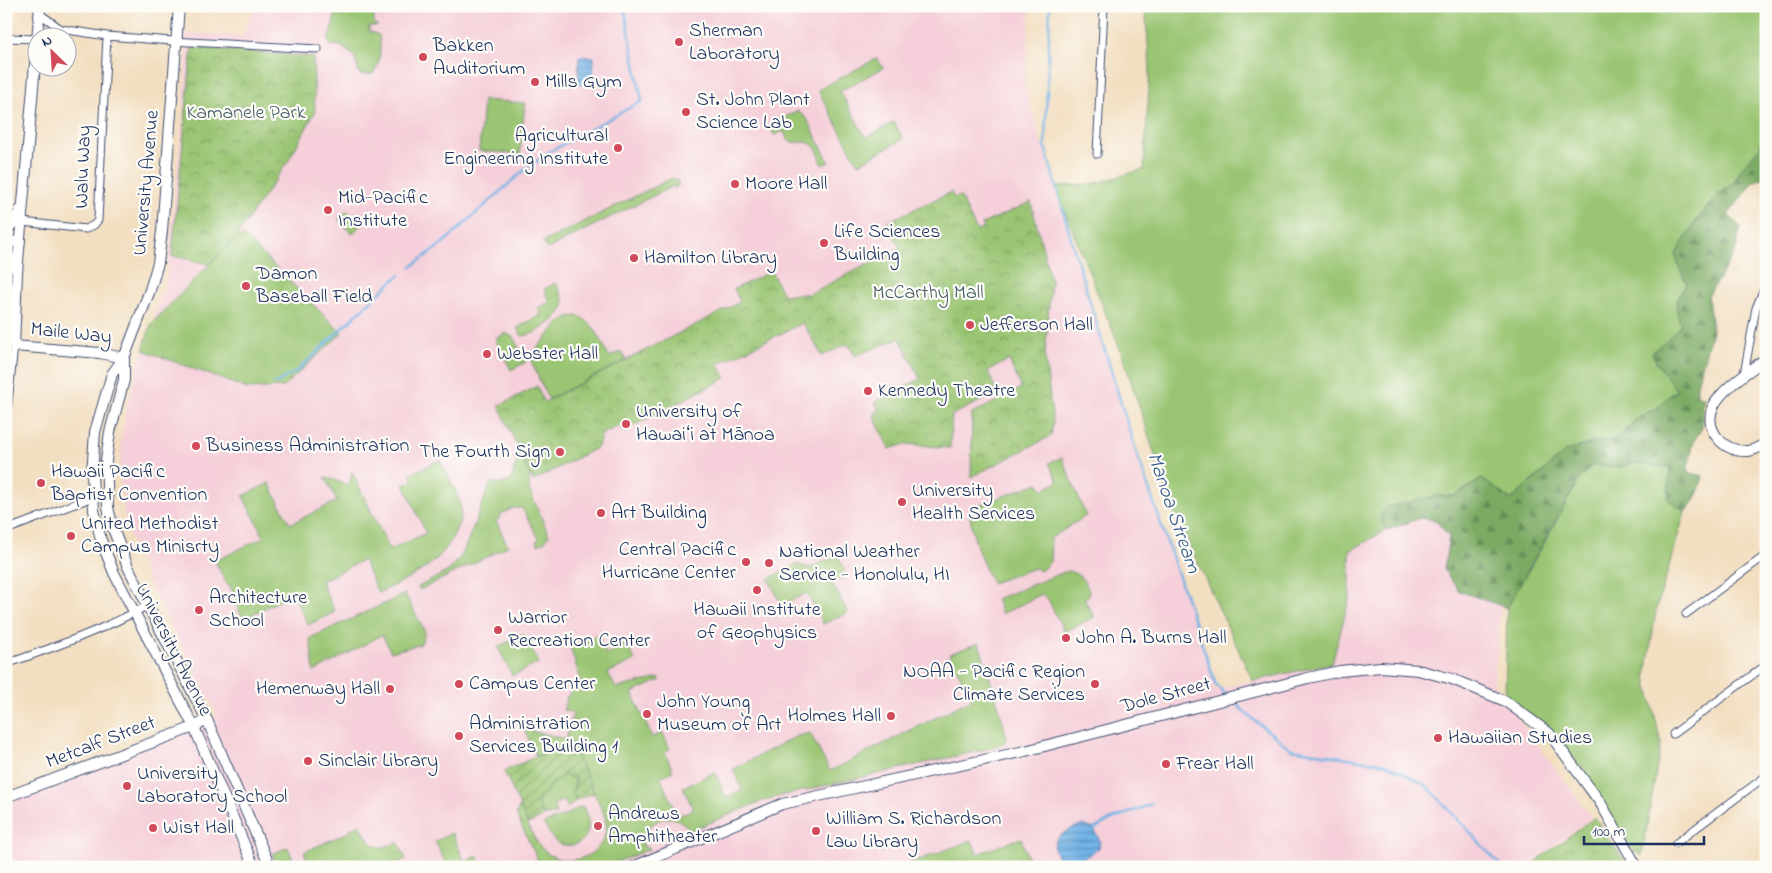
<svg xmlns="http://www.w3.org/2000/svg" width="1772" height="873" viewBox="0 0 1772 873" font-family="'Indie Flower',sans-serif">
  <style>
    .built { fill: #f5cfd9 }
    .grass { fill: #9ac572; stroke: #5a7a68 }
    .forest { fill: url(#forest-firs); stroke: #4b6c61 }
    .park { fill: url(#park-crowns); stroke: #5a7a68 }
    .garden { fill: url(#garden-furrows); stroke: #5a7a68 }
    .water { fill: url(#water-rules); stroke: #4670a2 }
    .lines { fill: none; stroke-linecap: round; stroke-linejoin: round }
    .stream { stroke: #72b2e5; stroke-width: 2.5 }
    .street-casing { stroke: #3b496d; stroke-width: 9 }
    .secondary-casing { stroke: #3b496d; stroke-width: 12 }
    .street { stroke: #fff; stroke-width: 7 }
    .secondary { stroke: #fff; stroke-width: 10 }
    .poi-dot { fill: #d1495b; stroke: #fdfcf7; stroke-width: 2 }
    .labels { text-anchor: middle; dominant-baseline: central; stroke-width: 4.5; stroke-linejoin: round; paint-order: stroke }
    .poi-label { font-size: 20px; fill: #1b2f5e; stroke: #fdfcf7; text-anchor: start }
    .park-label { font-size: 20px; fill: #415c64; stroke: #fdfcf7 }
    .street-label { font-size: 20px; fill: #1b2f5e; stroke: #fdfcf7 }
    .water-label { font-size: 21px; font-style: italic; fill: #395d8d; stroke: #fdfcf7 }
  </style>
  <defs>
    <pattern id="forest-firs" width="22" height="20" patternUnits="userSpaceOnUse" patternTransform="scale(1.25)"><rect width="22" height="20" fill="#7baa64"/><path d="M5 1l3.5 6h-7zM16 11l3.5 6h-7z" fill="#648b56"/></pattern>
    <pattern id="park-crowns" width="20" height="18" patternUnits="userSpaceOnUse" patternTransform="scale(1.25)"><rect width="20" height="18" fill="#9ac572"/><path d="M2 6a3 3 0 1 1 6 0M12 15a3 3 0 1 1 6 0" fill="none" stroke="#7da061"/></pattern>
    <pattern id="garden-furrows" width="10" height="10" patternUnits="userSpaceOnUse" patternTransform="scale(1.25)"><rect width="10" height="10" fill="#9ac572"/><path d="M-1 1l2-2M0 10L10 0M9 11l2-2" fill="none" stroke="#7da061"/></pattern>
    <pattern id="water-rules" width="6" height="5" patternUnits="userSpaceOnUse" patternTransform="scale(1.25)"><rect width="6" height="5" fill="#72b2e5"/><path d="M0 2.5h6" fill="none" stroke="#5d91bd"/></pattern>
  </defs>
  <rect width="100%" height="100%" fill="#fdfcf7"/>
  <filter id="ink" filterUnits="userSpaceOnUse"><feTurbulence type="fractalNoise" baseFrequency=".02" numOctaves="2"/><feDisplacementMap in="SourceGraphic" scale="10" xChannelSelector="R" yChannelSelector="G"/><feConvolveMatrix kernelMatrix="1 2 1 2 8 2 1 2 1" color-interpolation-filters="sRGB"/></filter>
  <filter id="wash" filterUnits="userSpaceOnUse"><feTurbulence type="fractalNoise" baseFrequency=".0096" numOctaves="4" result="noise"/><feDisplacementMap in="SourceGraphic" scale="20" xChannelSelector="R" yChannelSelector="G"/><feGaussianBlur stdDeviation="1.12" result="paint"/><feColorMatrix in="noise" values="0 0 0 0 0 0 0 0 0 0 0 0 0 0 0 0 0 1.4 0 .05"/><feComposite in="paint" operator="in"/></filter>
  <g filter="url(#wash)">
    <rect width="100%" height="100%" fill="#f2dec0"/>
    <path class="built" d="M256 6H1030L1025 89 1133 442 1216 685 1211 690 1268 677 1365 499 1507 530 1494 683 1505 701 1592 818 1525 867H6V797L207 720 217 714 148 581 126 527 120 478 121 442 127 407 134 379 166 283 183 113 187 33 242 36Z"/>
    <path class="grass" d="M338 6H374V23L378 26H369V31L379 35C381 47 381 64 373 74L361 75 359 73 354 56 341 46 331 45 328 41Z
      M1145 6H1766V131L1760 147 1742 168 1732 185 1715 197 1692 227 1678 265 1687 284C1674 299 1675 306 1681 325L1675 332 1652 353 1657 364 1677 391 1672 393 1656 409 1639 416 1616 440 1599 441 1566 451 1511 500 1482 479 1454 496H1435L1380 515 1386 530 1350 551V596L1332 663 1253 681 1172 508 1122 354 1055 187 1097 183 1144 169 1150 68Z
      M877 58 883 68 840 91 866 138 894 122 903 139 858 164 818 90Z
      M483 100 525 103 520 154 479 151Z
      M798 111 807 119 829 162 822 165C819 149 813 139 795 143L788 140 783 131 774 135 769 124Z
      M672 178 677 180 678 185 675 189 673 186 547 249 543 242Z
      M348 211 361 225 352 234 338 219Z
      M244 236 342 333 283 387 248 389 143 350 151 324 236 237Z
      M556 283C558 289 563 296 564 302 566 316 534 336 522 336L517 328 541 315 538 308 550 302 544 289Z
      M579 316C596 324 601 341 609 357L621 351 626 360 549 399 546 395 532 363 533 353 559 323 568 317Z
      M506 333 513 337 526 362 511 370 495 339Z
      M519 454 530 474 529 489 549 535 545 541 538 545 536 541 539 539 522 508H513L500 515 501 517 496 521 508 546 420 590 418 587 450 570 462 555 491 482 502 484 511 480Z
      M1062 457 1086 516 1051 538 1050 562 1041 571 1034 568 992 583C979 557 973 539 969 509L1038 483 1044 490 1058 481 1049 463Z
      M440 460C446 473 463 500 461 514 461 520 457 527 455 532 441 566 409 578 378 593L363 560 321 581 335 612 308 625 293 594 243 619 231 594 233 592 229 584 227 585 215 561 264 537 243 496 269 483 290 524 337 501 325 477 349 485 352 472 390 550 426 533 404 485 413 481 410 474Z
      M1632 463 1671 467 1668 499 1685 512 1656 610 1646 677 1661 743 1642 856 1622 843 1549 733 1505 701 1507 608 1551 531 1580 477 1593 465 1618 467Z
      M838 555 845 570 841 573 843 578 832 583 848 613 823 624 807 593 782 605 768 579 797 564 810 568Z
      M1067 571C1079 572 1088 583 1090 595L1084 599 1095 617 1064 632 1048 599 1042 594 1002 614 996 599Z
      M405 594 425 632 421 644 391 652 382 635 314 672 310 638Z
      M523 634 539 663 512 676 498 647Z
      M597 635 606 654 627 644 635 660 608 673 616 688 659 678 661 680 632 693 652 737 663 733 670 749 665 752 673 771 660 777 678 816 693 809 683 787 715 772 726 797 742 790 733 769 797 736 810 733 830 771 972 699 949 654 979 643 1000 711 1007 738 1005 741 1000 746 784 795 760 802 690 831C675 807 643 819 643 846L650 849 604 867H541L516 814 520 806C527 821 533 843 547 853 575 873 616 848 604 814L570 741 536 756 524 729 566 739 573 713 563 710 567 697 580 678 570 647Z
      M564 775 575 778 574 797 576 800 568 808 564 800 553 805 557 814 543 815 537 802 546 793 549 786Z
      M583 806C586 814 590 821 588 829 586 844 567 851 555 841 550 836 547 830 544 824 550 820 557 819 564 816 571 813 576 809 583 806Z
      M360 824C369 844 376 853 398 842L406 859 389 867H310L304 852 351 831 350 829Z
      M452 833 465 862 477 856 481 862 471 867H447L435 841Z
      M1021 838 1031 867H900L972 840 977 854Z
      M288 847 296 867H277L272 854Z"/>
    <path class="forest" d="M1766 131V177L1753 182 1728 215 1741 227 1736 250 1708 296 1712 331 1697 384V396L1704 397 1702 428 1694 441 1687 472 1703 476C1700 491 1695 501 1685 512L1668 499 1670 467 1632 463 1618 467 1593 465 1580 477 1507 608 1459 591 1444 570 1449 536 1435 520 1421 518 1386 530 1380 515 1387 507 1435 496H1454L1482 479 1511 500 1566 451 1599 441 1616 440 1639 416 1656 409 1672 393 1677 391 1657 364 1652 353 1675 332 1681 325C1675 306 1674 300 1687 284L1678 265 1676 254 1692 227 1715 197 1732 185 1742 168 1760 147Z"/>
    <path class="park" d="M192 47 313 57 315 112 289 160 236 237 209 264 172 256Z
      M951 192 954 198 960 196 977 231 984 228 982 224 1031 202 1051 281 1045 356 1053 423 1051 436 971 477 972 414 1021 388 1009 360 988 371 997 393 952 415 950 448 906 444 889 449 873 414 879 411 875 402 920 379 900 338 855 356 848 344 822 356 803 323 718 364 726 378 623 431 619 426 602 434 598 447 533 481 499 406 537 386 544 402 740 302 734 289 771 271 783 295 809 294 900 248 887 222Z
      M1595 817 1607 837 1629 867H1528Z"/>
    <path class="garden" d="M570 741 594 793 576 800 572 791 576 782 575 778 564 775 549 786 546 793 537 802 543 815 541 818 528 824 504 771Z"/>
    <path class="water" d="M579 56 594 57 593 85 578 84Z
      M1083 825 1094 829 1100 841 1099 848C1090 854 1072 867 1061 863 1051 848 1051 839 1068 831 1073 828 1077 826 1083 825Z"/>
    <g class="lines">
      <path class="stream" d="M1050 6 1045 147 1076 256 1133 442 1216 685 1227 696
        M411 267 442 244 521 173 547 153 642 101 624 6
        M274 384 297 371 388 285 400 275
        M1233 701 1248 715 1291 749 1386 764 1427 786 1502 867
        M1094 829 1110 820 1152 804"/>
    </g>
  </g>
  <g filter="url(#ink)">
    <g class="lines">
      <defs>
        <path id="street" d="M40 14 61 29
          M6 38 38 39
          M42 38 61 29 107 36 172 41 318 49
          M1097 154 1104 6
          M22 222 86 229 94 225 98 220 107 36
          M6 315 15 316
          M1744 374 1756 308 1766 284
          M6 421 14 346
          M6 530 93 497H108
          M1686 614 1766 555
          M6 664C52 648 106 629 148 605
          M1673 734 1766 665
          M1676 843 1766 776"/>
        <path id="secondary" d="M40 6 17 273 14 346 100 353 124 358
          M179 6 162 231 158 263 150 290 124 358 112 374 95 432 92 474 94 510 101 540 114 573 194 727 254 867
          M6 231 14 222 20 210
          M6 242 20 241
          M6 253 12 260 16 270
          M124 358V380L110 432 106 460 108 507 113 529 128 567 207 720 270 867
          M1766 359C1751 369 1722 389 1714 405 1702 428 1723 453 1748 451 1755 450 1760 447 1766 443
          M6 797 194 727 207 720
          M633 867 782 804 1025 751 1308 678 1340 671 1381 667 1418 670 1452 679 1505 701 1549 733 1600 802 1637 867"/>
      </defs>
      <use href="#street" class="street-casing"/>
      <use href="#secondary" class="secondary-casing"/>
      <use href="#street" class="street"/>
      <use href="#secondary" class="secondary"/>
    </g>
  </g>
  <g class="poi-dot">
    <circle cx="679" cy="42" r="5"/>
    <circle cx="423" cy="57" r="5"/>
    <circle cx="535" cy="82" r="5"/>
    <circle cx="686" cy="112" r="5"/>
    <circle cx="618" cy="148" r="5"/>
    <circle cx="735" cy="184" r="5"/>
    <circle cx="328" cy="210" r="5"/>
    <circle cx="824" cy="243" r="5"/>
    <circle cx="634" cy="258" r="5"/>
    <circle cx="246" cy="286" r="5"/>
    <circle cx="970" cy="325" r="5"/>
    <circle cx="487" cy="354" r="5"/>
    <circle cx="868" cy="391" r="5"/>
    <circle cx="626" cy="424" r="5"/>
    <circle cx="196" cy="446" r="5"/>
    <circle cx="560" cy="452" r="5"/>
    <circle cx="41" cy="483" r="5"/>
    <circle cx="902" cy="502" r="5"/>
    <circle cx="601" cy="513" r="5"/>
    <circle cx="71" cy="536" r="5"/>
    <circle cx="746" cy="562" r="5"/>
    <circle cx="769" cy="563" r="5"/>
    <circle cx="757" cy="590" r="5"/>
    <circle cx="199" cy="610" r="5"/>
    <circle cx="498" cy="630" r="5"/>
    <circle cx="1066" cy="638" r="5"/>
    <circle cx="459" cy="684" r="5"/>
    <circle cx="1095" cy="684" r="5"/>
    <circle cx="390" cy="689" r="5"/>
    <circle cx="647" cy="714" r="5"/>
    <circle cx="891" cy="716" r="5"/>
    <circle cx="459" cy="736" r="5"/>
    <circle cx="1438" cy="738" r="5"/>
    <circle cx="308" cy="761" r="5"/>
    <circle cx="1166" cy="764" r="5"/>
    <circle cx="127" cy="786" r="5"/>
    <circle cx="598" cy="826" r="5"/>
    <circle cx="153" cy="828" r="5"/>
    <circle cx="816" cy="831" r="5"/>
  </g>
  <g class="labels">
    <g class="poi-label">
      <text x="689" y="31">Sherman<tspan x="689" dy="23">Laboratory</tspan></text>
      <text x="433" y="46">Bakken<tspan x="433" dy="23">Auditorium</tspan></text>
      <text x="545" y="82">Mills Gym</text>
      <text x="696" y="100">St. John Plant<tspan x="696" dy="23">Science Lab</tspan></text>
      <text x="608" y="136" text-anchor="end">Agricultural<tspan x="608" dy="23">Engineering Institute</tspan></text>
      <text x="745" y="184">Moore Hall</text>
      <text x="338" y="198">Mid-Pacific<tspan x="338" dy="23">Institute</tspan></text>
      <text x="834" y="232">Life Sciences<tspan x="834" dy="23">Building</tspan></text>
      <text x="644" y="258">Hamilton Library</text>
      <text x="256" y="274">Damon<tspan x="256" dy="23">Baseball Field</tspan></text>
      <text x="980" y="325">Jefferson Hall</text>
      <text x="497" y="354">Webster Hall</text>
      <text x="878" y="391">Kennedy Theatre</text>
      <text x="636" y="412">University of<tspan x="636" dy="23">Hawaiʻi at Mānoa</tspan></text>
      <text x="206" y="446">Business Administration</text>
      <text x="550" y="452" text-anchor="end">The Fourth Sign</text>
      <text x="51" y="472">Hawaii Pacific<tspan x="51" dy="23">Baptist Convention</tspan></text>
      <text x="912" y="491">University<tspan x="912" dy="23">Health Services</tspan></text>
      <text x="611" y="513">Art Building</text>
      <text x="81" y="524">United Methodist<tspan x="81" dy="23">Campus Minisrty</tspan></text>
      <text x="736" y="550" text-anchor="end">Central Pacific<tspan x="736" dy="23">Hurricane Center</tspan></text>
      <text x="779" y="552">National Weather<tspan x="779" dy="23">Service - Honolulu, HI</tspan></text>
      <text x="209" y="598">Architecture<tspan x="209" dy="23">School</tspan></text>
      <text x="757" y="610" text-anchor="middle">Hawaii Institute<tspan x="757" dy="23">of Geophysics</tspan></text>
      <text x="508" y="618">Warrior<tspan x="508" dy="23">Recreation Center</tspan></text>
      <text x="1076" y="638">John A. Burns Hall</text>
      <text x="1085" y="672" text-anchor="end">NOAA - Pacific Region<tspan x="1085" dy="23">Climate Services</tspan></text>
      <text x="469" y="684">Campus Center</text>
      <text x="380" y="689" text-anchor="end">Hemenway Hall</text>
      <text x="657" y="702">John Young<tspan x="657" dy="23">Museum of Art</tspan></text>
      <text x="881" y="716" text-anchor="end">Holmes Hall</text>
      <text x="469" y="724">Administration<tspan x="469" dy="23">Services Building 1</tspan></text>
      <text x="1448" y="738">Hawaiian Studies</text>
      <text x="318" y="761">Sinclair Library</text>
      <text x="1176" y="764">Frear Hall</text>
      <text x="137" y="774">University<tspan x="137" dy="23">Laboratory School</tspan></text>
      <text x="608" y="814">Andrews<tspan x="608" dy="23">Amphitheater</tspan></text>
      <text x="826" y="819">William S. Richardson<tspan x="826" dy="23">Law Library</tspan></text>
      <text x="163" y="828">Wist Hall</text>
    </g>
    <g class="park-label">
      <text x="246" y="113">Kamanele Park</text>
      <text x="928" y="293">McCarthy Mall</text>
    </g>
    <g class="street-label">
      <text transform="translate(84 167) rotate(-88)">Walu Way</text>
      <text transform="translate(147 183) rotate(-85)">University Avenue</text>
      <text transform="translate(71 334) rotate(6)">Maile Way</text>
      <text transform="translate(173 650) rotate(63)">University Avenue</text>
      <text transform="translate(1166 696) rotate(-15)">Dole Street</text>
      <text transform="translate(101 743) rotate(-21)">Metcalf Street</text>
    </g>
    <g class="water-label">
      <text transform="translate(1173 513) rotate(71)">Manoa Stream</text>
    </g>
  </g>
  <rect width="1772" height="873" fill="none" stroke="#fdfcf7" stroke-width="25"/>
  <g transform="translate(52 52) rotate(335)"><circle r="24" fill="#fdfcf7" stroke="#a3aaba"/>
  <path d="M0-4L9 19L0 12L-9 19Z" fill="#d1495b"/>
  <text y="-8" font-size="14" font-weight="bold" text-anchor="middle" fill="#1b2f5e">N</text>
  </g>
  <path d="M1584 836v8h120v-8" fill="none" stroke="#1b2f5e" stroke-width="2.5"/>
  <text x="1592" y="836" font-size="15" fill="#1b2f5e" stroke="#fdfcf7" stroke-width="4" paint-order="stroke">100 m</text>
</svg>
